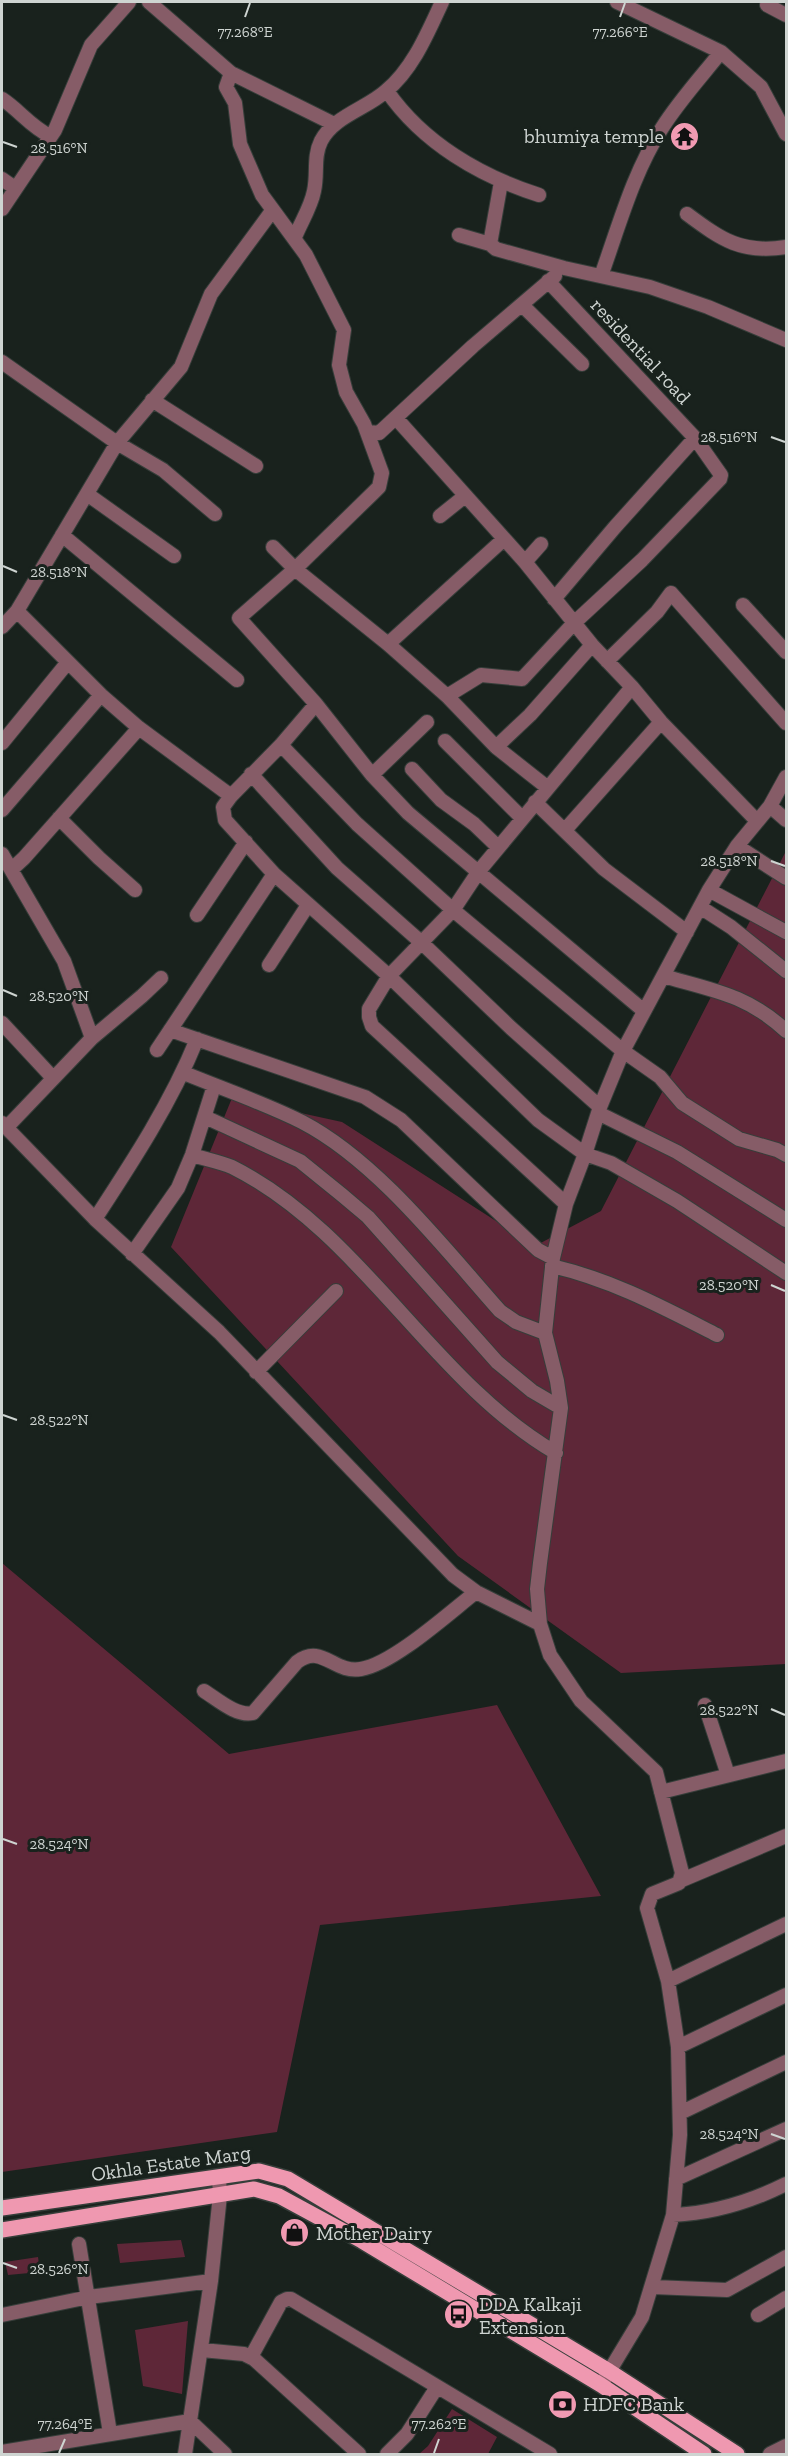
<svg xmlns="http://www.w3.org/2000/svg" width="788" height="2456" viewBox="0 0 788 2456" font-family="'Zilla Slab',serif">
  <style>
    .green { fill: #5e2738 }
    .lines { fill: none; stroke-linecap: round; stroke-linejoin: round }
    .minor-casing { stroke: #363e3a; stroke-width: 16 }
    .major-casing { stroke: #363e3a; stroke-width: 18 }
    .minor { stroke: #865c67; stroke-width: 14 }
    .major { stroke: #ef98b0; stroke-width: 15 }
    .ticks { fill: none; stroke: #ced4d1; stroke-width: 2 }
    .labels { text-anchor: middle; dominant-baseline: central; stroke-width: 6; stroke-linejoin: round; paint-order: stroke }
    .poi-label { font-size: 20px; fill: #ced4d1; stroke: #19221d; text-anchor: start }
    .street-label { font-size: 20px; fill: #ced4d1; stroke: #19221d }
    .ticks-label { font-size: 15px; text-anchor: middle; fill: #ced4d1; stroke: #19221d; stroke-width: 6; stroke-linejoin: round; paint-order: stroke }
  </style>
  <rect width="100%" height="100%" fill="#19221d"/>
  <path class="green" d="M786 851V1664L621 1673 458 1556 171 1247 232 1098 342 1122 535 1246 601 1211Z
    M2 1563 229 1754 497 1705 601 1896 320 1925 277 2132 2 2172Z
    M181 2240 185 2257 120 2263 117 2244Z
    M38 2257 40 2272 8 2275 5 2262Z
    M188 2321 182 2394 143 2386 135 2330Z
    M452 2409 497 2437 488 2454H419L428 2446Z"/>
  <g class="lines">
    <defs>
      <path id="minor" d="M149 2 231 73 226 87 235 103 240 144 262 195 306 255 344 330 339 365 346 392 364 424 382 473 379 487 373 493 295 569 239 618 316 704 372 775 408 813 644 1011
        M617 2 721 52 761 87 786 134
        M767 5 786 15
        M231 73 334 124
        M387 91C423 143 480 176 539 195
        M2 99C19 110 31 127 50 136
        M2 179 15 188
        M2 209 55 130 91 45 129 2
        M687 214C722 240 742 254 786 247
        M459 235 490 244 496 249 564 268 650 287 708 307 786 340
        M295 237C301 222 311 207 314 191 318 174 313 157 321 141 334 116 366 109 386 91 413 69 428 32 442 2
        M490 244 501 182
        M601 276C619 226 633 173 662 128 679 101 701 77 721 52
        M522 305 582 364
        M2 362 117 443 163 470 215 514
        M152 400 256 466
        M396 418 525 562 592 645 632 687 661 722 757 821
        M368 432 379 433 473 346 555 276
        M87 494 174 556
        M440 516 465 496
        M62 535 237 680
        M273 547 295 569 388 644 447 696 496 747 548 788
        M525 562 541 544
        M554 599 615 527 695 438
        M743 605 786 652
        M17 611 101 695 139 728 231 796
        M2 627 17 611 117 443 181 367 211 294 272 211
        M388 644 504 539
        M607 661 657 612 671 593 786 723
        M447 696 481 675 522 679 574 623 642 560 720 479 721 475 695 438 548 281
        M316 704 281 745 231 796 223 807 225 820 274 874 389 976 538 1120 585 1154 611 1163 677 1201 786 1273
        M445 741 522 818
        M2 743 68 662
        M281 745 357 824 453 910 623 1051 660 1077 682 1103 739 1139 777 1150 786 1155
        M496 747 530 715 592 645
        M412 769 441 800 474 824 498 847
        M251 774 337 868 422 943 511 1028 600 1107
        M372 775 427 722
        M535 802 604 869 687 932
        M770 806 786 820
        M2 810 101 695
        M59 818 99 858 135 890
        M565 830 661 722
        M737 846 786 878
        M2 854 64 961 92 1038
        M12 869 24 858 139 728
        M709 890 786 932
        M700 907 731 927 786 971
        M197 915 246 842
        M269 965 308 905
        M663 976C712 990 748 995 786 1031
        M2 1023 53 1078
        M170 1030 365 1097 401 1120 538 1250 553 1258
        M157 1050 274 874
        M184 1073C223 1089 264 1103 302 1122 377 1161 444 1248 500 1311L516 1322 545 1333
        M598 1113 677 1152 786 1220
        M205 1117 300 1161 342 1195 368 1217 497 1362 532 1391 561 1408
        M2 1123 95 1219 219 1332 453 1575 476 1592 540 1624
        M6 1128 92 1038 142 996 161 978
        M192 1155C205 1159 220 1162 232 1167 362 1232 432 1381 556 1453
        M566 1204 372 1026 369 1017V1009L389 976 453 910 479 871 632 687
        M95 1219C133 1161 171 1103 197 1039
        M132 1254 178 1188 192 1155 214 1086
        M552 1266C612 1280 662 1307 717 1335
        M256 1372 336 1291
        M204 1691C217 1699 237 1717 253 1713L297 1662C322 1643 334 1674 361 1669 393 1664 449 1613 476 1592
        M705 1705 728 1775
        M661 1792 786 1761
        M682 1880 786 1836
        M668 1981 786 1924
        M678 2047 786 1995
        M680 2113 786 2062
        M676 2179 786 2129
        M673 2215C714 2213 750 2202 786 2184
        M79 2244 110 2433
        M653 2287 727 2290 786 2257
        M2 2315 89 2297 211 2281
        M758 2315 786 2298
        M202 2350 244 2354 254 2359 359 2454
        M251 2357 281 2302 287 2299H291L550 2454
        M601 2385 642 2317 673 2215 680 2135 678 2047 668 1981 647 1908 652 1894 679 1883 682 1873 656 1772 581 1701 550 1655 540 1624 537 1589 540 1563 561 1408 557 1381 545 1333 553 1258 566 1204 585 1154 600 1107 623 1051 709 890 737 846 770 806 786 777
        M2 2452 190 2421 225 2454
        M185 2454 211 2281 220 2195 219 2178
        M387 2454 407 2434 437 2387
        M770 2454 786 2446"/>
      <path id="major" d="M2 2208 259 2171 288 2179 609 2371 737 2454
        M2 2230 254 2189 279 2196 362 2241 601 2385 704 2454"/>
    </defs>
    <use href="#minor" class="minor-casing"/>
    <use href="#major" class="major-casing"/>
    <use href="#minor" class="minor"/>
    <use href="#major" class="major"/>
  </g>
  <path class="ticks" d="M245 17 250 3M620 17 625 3M3 142 17 147M771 437 785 442M3 566 17 572M771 861 785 866M3 990 17 996M771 1285 785 1291M3 1415 17 1420M771 1709 785 1715M3 1839 17 1844M771 2134 785 2139M3 2263 17 2268M59 2453 65 2439M434 2453 439 2439"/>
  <defs>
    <symbol id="temple-disc" viewBox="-11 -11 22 22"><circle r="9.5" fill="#f19ab2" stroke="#19221d"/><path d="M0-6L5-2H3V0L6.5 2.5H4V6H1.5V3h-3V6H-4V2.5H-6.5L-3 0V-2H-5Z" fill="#111"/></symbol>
    <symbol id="shop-disc" viewBox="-11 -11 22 22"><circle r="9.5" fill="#f19ab2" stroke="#19221d"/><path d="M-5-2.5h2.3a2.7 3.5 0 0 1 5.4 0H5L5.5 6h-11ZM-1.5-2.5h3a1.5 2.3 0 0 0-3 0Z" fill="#111"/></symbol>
    <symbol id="bus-disc" viewBox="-11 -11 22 22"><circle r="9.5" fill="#f19ab2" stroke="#19221d"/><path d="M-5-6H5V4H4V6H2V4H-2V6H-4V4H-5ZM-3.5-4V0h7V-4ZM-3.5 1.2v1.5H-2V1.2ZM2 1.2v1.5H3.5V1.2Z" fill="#111"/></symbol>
    <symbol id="bank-disc" viewBox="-11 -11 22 22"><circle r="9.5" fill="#f19ab2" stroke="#19221d"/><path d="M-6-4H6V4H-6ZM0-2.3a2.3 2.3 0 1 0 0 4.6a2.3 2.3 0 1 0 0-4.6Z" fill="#111"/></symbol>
  </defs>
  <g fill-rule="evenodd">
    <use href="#temple-disc" x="668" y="120" width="33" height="33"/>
    <use href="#shop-disc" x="278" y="2216" width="33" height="33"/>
    <use href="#bus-disc" x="442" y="2298" width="33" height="33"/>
    <use href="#bank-disc" x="546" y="2388" width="33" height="33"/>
  </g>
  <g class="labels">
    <g class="poi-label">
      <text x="664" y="136" text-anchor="end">bhumiya temple</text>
      <text x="316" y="2233">Mother Dairy</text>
      <text x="479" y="2304">DDA Kalkaji<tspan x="479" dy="23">Extension</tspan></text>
      <text x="583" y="2404">HDFC Bank</text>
    </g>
    <g class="street-label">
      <text transform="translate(641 351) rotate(47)">residential road</text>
      <text transform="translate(171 2163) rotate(-8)">Okhla Estate Marg</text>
    </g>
  </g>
  <g class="ticks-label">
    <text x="245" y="37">77.268°E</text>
    <text x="620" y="37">77.266°E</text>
    <text x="59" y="153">28.516°N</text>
    <text x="729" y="442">28.516°N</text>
    <text x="59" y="577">28.518°N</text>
    <text x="729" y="866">28.518°N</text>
    <text x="59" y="1001">28.520°N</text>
    <text x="729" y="1290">28.520°N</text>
    <text x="59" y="1425">28.522°N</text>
    <text x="729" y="1715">28.522°N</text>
    <text x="59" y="1849">28.524°N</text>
    <text x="729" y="2139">28.524°N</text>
    <text x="59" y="2274">28.526°N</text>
    <text x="65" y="2429">77.264°E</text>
    <text x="439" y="2429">77.262°E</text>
  </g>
  <rect width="788" height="2456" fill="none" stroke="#ced4d1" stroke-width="6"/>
</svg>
